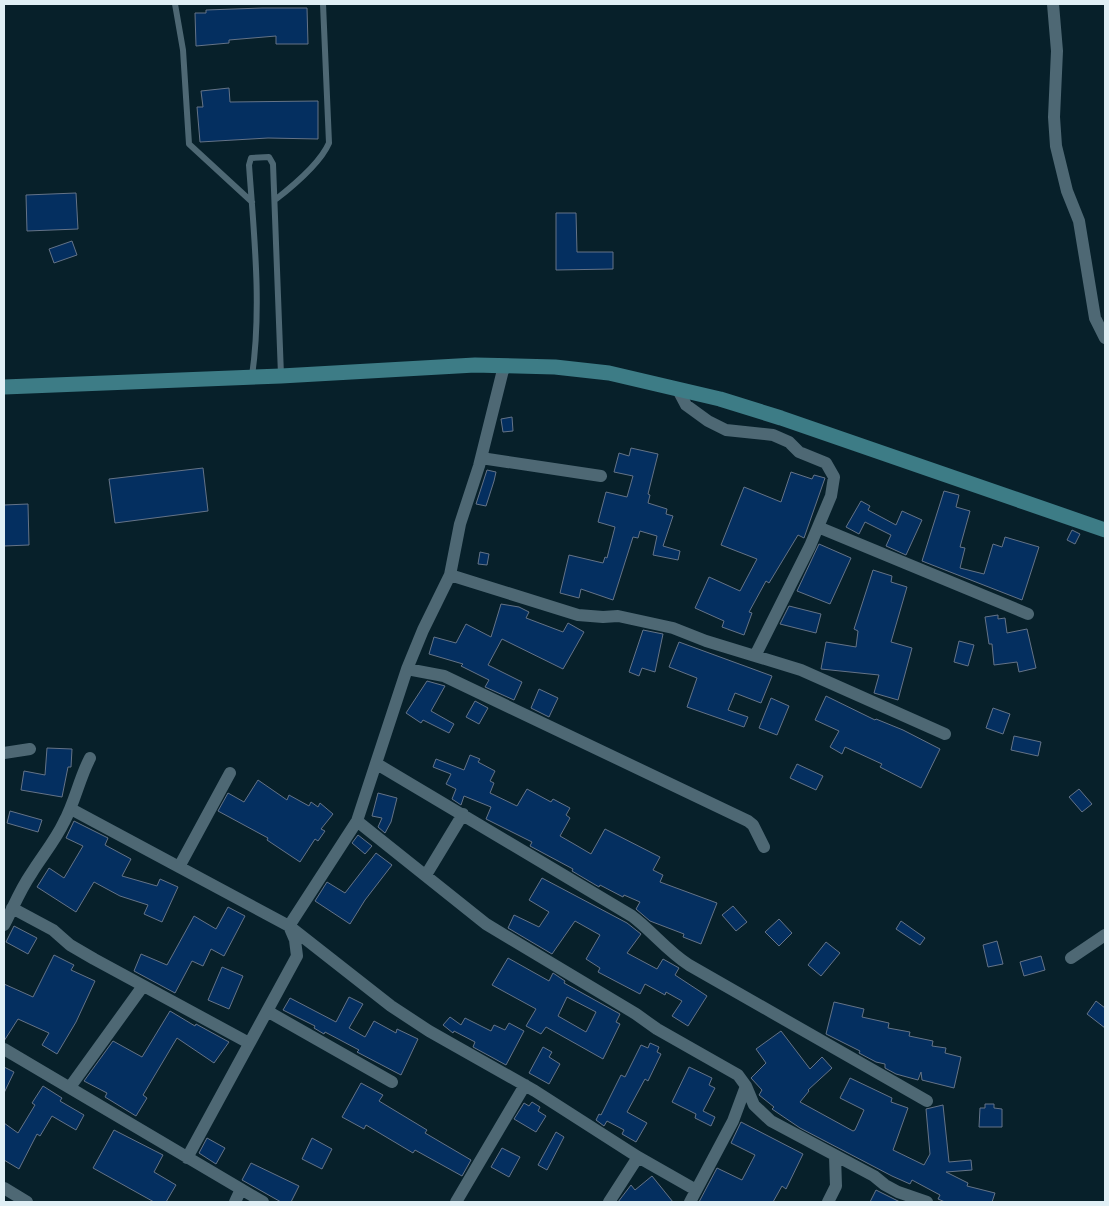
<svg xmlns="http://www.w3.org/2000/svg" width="1109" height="1206" viewBox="0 0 1109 1206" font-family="Commissioner,sans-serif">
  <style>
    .building { fill: #042f60; stroke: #647387; fill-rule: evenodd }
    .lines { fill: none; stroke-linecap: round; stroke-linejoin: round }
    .lane { stroke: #4e6874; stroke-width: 6 }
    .street { stroke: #4e6874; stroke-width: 12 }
    .secondary { stroke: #3d7c86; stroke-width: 15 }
  </style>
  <rect width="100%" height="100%" fill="#07202a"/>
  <path class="building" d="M262 8H307L308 44H276V36L229 40V43L196 46 195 13H206V10Z
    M229 88 230 102 318 101V139L268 138 200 142 197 107H203L201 91Z
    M76 193 78 229 27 231 26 195Z
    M556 213H576L577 252H613V269L556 270Z
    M72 241 77 255 54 263 49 249Z
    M512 417 513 431 503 432 501 419Z
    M631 448 658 454 648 494 650 495 648 503 667 509 666 514 673 516 663 546 680 551 678 560 653 555 657 536 640 531 638 538 633 537 613 600 581 589 579 598 560 593 569 555 603 563 605 557 607 558 615 527 598 522 606 492 627 497 633 476 614 472 619 453 629 456Z
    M203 468 208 511 115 523 109 479Z
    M487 470 496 472 494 481 486 506 476 504Z
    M791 472 812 479 814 475 825 478 804 538 798 535 769 583 766 581 749 612 752 613 744 635 722 627 724 621 695 608 709 577 740 591 757 559 721 545 744 487 781 502Z
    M944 491 959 495 956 507 970 511 960 547 965 548 960 568 984 574 993 544 1002 547 1005 537 1039 547 1022 600 922 561Z
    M861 501 870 506 868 510 896 525 902 511 922 520 906 555 886 546 891 535 865 522 859 534 846 527Z
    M28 504 29 545 4 546V505Z
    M1072 530 1080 534 1075 544 1067 540Z
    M819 544 851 558 830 604 797 591Z
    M480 552 489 554 487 565 478 564Z
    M873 570 892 576 891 582 907 587 891 642 912 648 898 700 874 693 879 675 821 669 826 642 856 647 858 631 854 629Z
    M501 604 519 607 529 612 526 618 563 632 568 623 584 632 563 669 502 639 488 665 522 682 514 700 485 687 489 680 461 666 463 664 429 654 434 637 456 643 466 624 491 637Z
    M789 606 821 614 816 633 780 624Z
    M998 615V619L1005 618 1007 633 1027 629 1036 668 1019 672 1017 662 994 665 992 644H989L985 617Z
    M643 630 663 634 655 672 642 668 639 676 629 672Z
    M959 641 974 645 968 666 954 662Z
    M679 642 772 676 761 703 735 693 728 710 748 717 744 727 687 707 697 678 669 667Z
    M427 681 445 686 431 711 454 724 449 733 423 720 421 723 406 713Z
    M539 689 558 698 549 717 531 708Z
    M826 696 875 720 876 719 903 730 940 749 921 788 880 767 882 764 845 747 842 754 830 747 839 731 815 720Z
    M771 698 789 706 777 735 759 728Z
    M475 701 488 708 479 724 466 717Z
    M993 708 1010 714 1003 734 986 728Z
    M1014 736 1041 742 1038 756 1011 750Z
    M47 748 72 749 71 767H68L62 797 21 790 24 771 45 775Z
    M470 755 480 759 478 762 495 771 490 781 494 783 490 793 517 806 527 789 551 802 553 799 570 808 566 815 570 818 560 836 574 844 591 854 605 829 660 857 653 870 663 875 660 882 717 903 701 944 683 937 684 934 650 921 636 909 640 902 624 895 623 897 600 885 599 887 572 871 573 869 530 846 532 842 486 819 491 807 464 796 461 805 452 799 456 789 446 784 451 774 433 767 436 759 464 770Z
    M797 764 823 776 816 790 790 778Z
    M258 780 287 800 289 795 309 806 311 802 318 807 320 803 333 814 321 829 325 831 318 841 315 839 300 862 267 840 268 838 218 811 228 793 244 802Z
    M1079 789 1092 804 1082 812 1069 797Z
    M378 793 397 798 391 822 385 833 378 827 382 818 372 816Z
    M10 811 42 820 38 832 7 823Z
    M74 821 108 838 105 845 131 859 122 876 157 886 160 879 178 887 162 922 144 914 148 905 120 896 94 882 76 912 37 887 49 868 64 878 83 846 66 838Z
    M358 835 372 846 365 854 352 843Z
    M376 853 392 865 365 900 350 924 315 901 327 882 345 893Z
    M542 878 627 923 641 934 627 953 657 969 663 959 679 968 675 975 707 996 688 1026 672 1016 682 1001 666 992 665 995 645 984 640 994 598 972 600 968 586 959 600 935 575 921 552 954 508 928 514 915 539 927 549 912 529 900Z
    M733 906 747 922 736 931 722 915Z
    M228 907 245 916 224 956 211 949 203 966 192 961 175 993 134 971 141 954 167 965 194 916 216 929Z
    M779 919 792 933 779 946 765 932Z
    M901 921 925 938 920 945 896 929Z
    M14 926 37 938 28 954 6 942Z
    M997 941 1003 964 988 967 983 945Z
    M826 942 840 953 821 976 808 965Z
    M54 955 74 965 71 970 95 981 76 1022 57 1054 42 1045 49 1033 18 1019 4 1041V984L33 997Z
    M1041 956 1045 970 1024 976 1020 962Z
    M508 958 549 981 553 973 565 981 564 983 620 1014 616 1022 620 1024 603 1059 546 1027 541 1034 526 1026 536 1009 492 985ZM567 997 596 1012 586 1032 558 1016Z
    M222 967 243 976 229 1009 208 1000Z
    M349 997 363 1004 349 1028 365 1037 374 1021 396 1033 397 1029 418 1039 401 1075 357 1052 359 1050 325 1032 324 1034 314 1028 315 1026 283 1010 290 998 336 1022Z
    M1096 1001 1105 1008V1028L1087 1014Z
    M834 1002 864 1009 862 1017 889 1023 888 1028 910 1032 909 1036 933 1041 932 1046 946 1048 945 1053 961 1057 954 1088 922 1080 921 1072 918 1080 896 1074 885 1068V1064L876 1062 859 1053 860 1051 826 1034Z
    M170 1011 195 1026 196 1024 229 1042 214 1063 177 1038 143 1095 147 1098 136 1116 105 1097 107 1093 84 1081 113 1041 142 1057Z
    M450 1017 461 1025 465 1018 491 1031 494 1025 505 1030 509 1023 524 1031 506 1065 473 1047 475 1042 454 1031 453 1033 443 1025Z
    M781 1031 810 1069 822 1057 832 1068 808 1090 809 1091 800 1102 853 1131 855 1130 864 1110 840 1098 850 1078 892 1098 891 1102 908 1108 893 1150 924 1165 930 1154 926 1109 943 1105 949 1162 971 1160 972 1170 946 1172 968 1183 967 1186 995 1193 992 1202H945L938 1199 940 1195 912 1180 910 1184 892 1176 800 1128 772 1109 774 1107 759 1095 762 1090 751 1078 766 1063 756 1049Z
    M650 1043 659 1047 657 1052 661 1054 648 1081 645 1079 627 1112 647 1123 636 1142 622 1134 624 1130 607 1121 604 1126 596 1120 599 1114 601 1115 621 1075 625 1077 641 1045 648 1048Z
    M543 1047 552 1052 549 1057 560 1064 549 1084 529 1073Z
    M4 1067 14 1072 4 1093Z
    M689 1067 712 1078 709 1085 715 1088 703 1111 715 1117 711 1126 695 1118 696 1114 672 1102Z
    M361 1083 383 1095 379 1101 427 1130 425 1133 471 1160 462 1176 415 1150 413 1153 366 1125 364 1129 342 1117Z
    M43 1086 62 1098 60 1101 84 1115 76 1130 52 1116 40 1136 37 1134 19 1169 4 1160V1123L18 1133 35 1105 32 1103Z
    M532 1102 540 1107 538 1111 546 1116 536 1132 514 1119 524 1103 529 1106Z
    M985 1104H994V1108L1002 1109V1127H979L980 1108H985Z
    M741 1122 803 1154 786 1189 782 1186 773 1202H699L717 1168 742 1180 755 1155 731 1143Z
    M114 1130 163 1155 154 1172 176 1185 166 1202H154L93 1168Z
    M556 1132 564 1137 547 1170 538 1165Z
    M207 1138 225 1148 216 1164 199 1153Z
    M312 1138 332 1149 322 1169 302 1159Z
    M502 1148 520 1157 509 1177 491 1167Z
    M251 1163 299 1186 291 1202H281L242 1180Z
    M652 1176 673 1202H618L631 1185 635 1190Z
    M876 1190 900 1202H870Z"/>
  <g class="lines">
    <path class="lane" d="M175 4 183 50 189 144 252 202
      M275 200C293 186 320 164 329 143L323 4
      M252 376C262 307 254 235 249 165L251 158 269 157 273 164 281 375"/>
    <path class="street" d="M1053 4 1057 51 1054 117 1056 146 1067 191 1079 221 1095 318 1105 338
      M504 366 479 466 460 524 450 575 423 630 407 669 357 821 486 924 636 1014 657 1029 738 1075 746 1086 754 1105 771 1121 874 1176 885 1185 898 1192 927 1202
      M677 388 686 405 708 421 726 430 773 435 789 442 799 452 826 463 834 477 831 496 810 546 755 656
      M481 458 601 476
      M818 527 1028 614
      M450 575 578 615 603 617 618 616 673 628 706 641 801 670 945 734
      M407 669 444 676 748 821 753 825 764 847
      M4 753 30 749
      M377 764 632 916C652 931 667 951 689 965L927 1101
      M71 809 289 926 391 1006 429 1031 535 1091 638 1157 696 1190
      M179 867 230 773
      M426 875 463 814
      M12 908 53 930 70 945 94 959 249 1043
      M4 925C13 908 20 890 31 874 42 856 55 841 64 822 75 802 79 779 90 758
      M1071 958 1105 935
      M267 1011 392 1082
      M4 1049 263 1202
      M70 1087 143 986
      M187 1158 297 956 295 940 289 926 357 821
      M4 1188 27 1202
      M235 1202 241 1189
      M456 1202 525 1085
      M609 1202 638 1157
      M690 1202 733 1121 746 1086
      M828 1202 836 1186 835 1156"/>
    <path class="secondary" d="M4 387 281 376 475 365 555 367 609 373 720 399 781 418 1105 530"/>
  </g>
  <rect width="1109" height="1206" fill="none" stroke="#e0eff5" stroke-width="10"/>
</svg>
